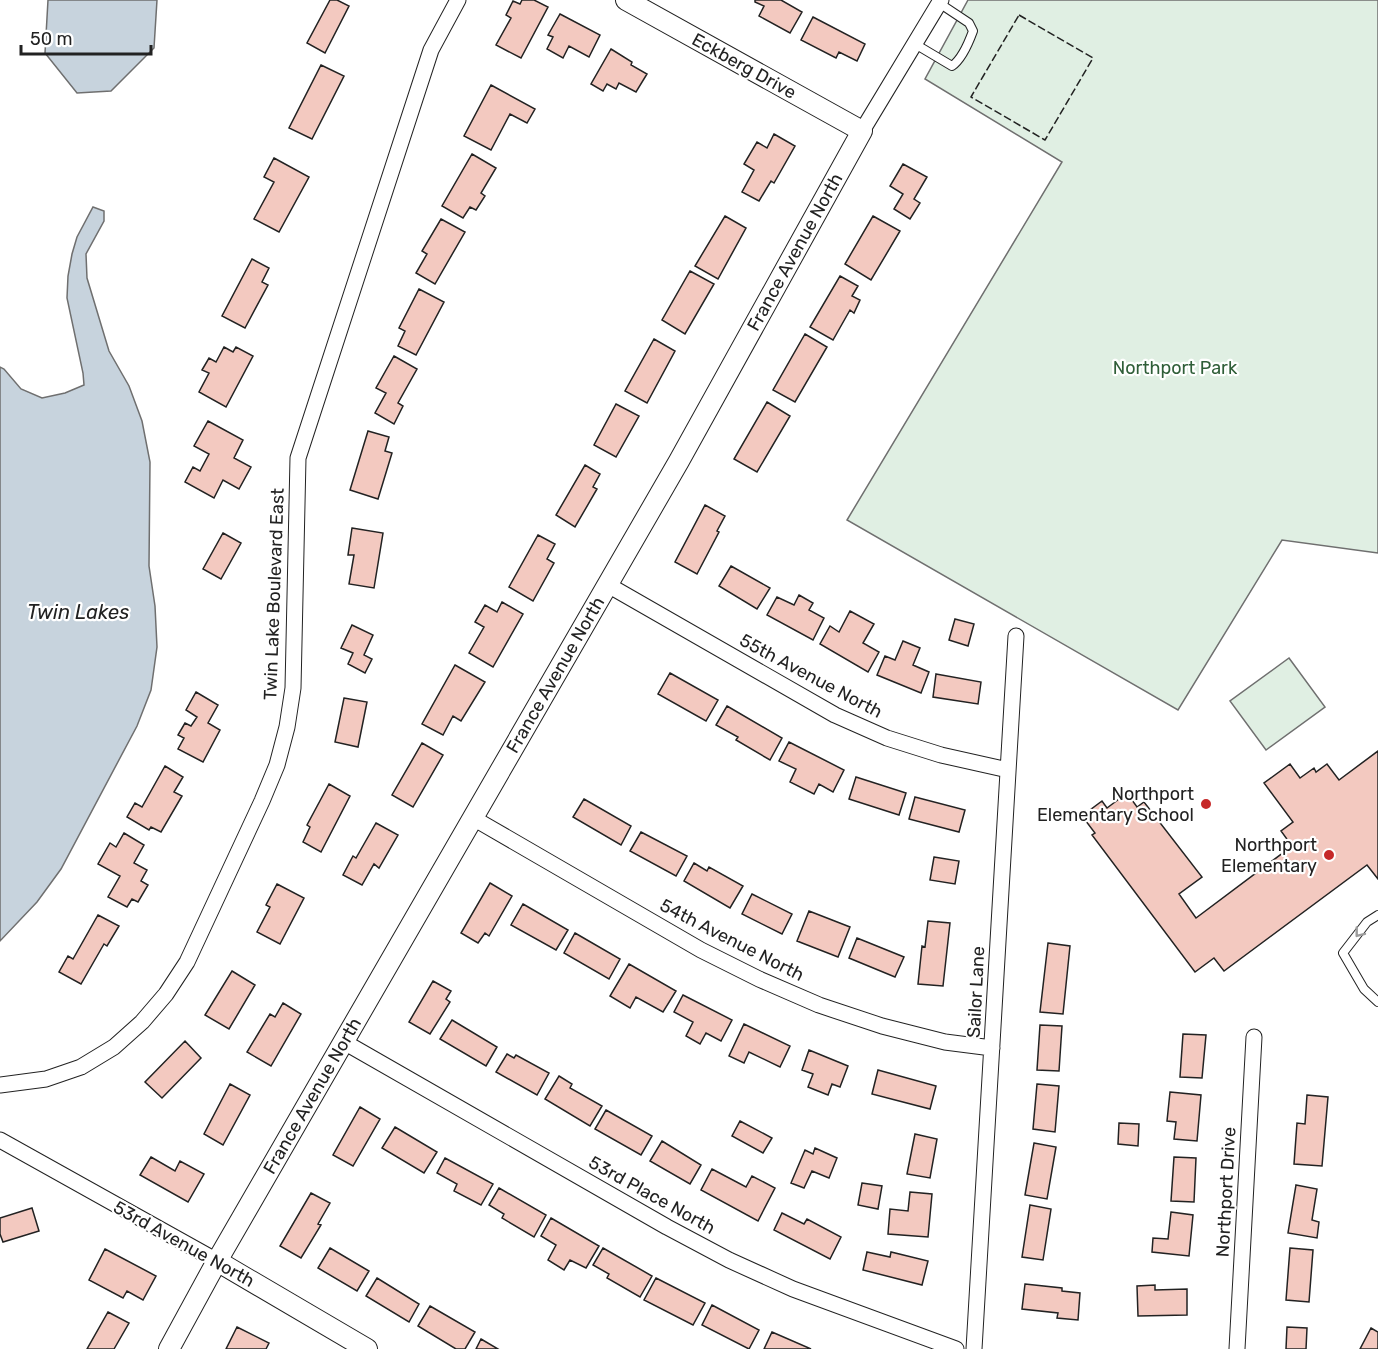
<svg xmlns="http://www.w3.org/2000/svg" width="1378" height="1349" viewBox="0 0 1378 1349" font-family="Rubik,sans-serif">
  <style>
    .green { fill: #e0efe3; stroke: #6f6f6f; stroke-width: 1.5 }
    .water { fill: #c7d3dd; stroke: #6f6f6f; stroke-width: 1.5 }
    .building { fill: #f3c9c0; stroke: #222; stroke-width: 1.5 }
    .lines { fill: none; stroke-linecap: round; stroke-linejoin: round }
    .service-casing { stroke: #222; stroke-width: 10 }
    .minor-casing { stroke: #222; stroke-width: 17 }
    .tertiary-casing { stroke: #222; stroke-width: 22 }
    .service { stroke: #fff; stroke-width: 8 }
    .minor { stroke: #fff; stroke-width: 15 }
    .tertiary { stroke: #fff; stroke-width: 20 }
    .fence { stroke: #222; stroke-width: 1.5; stroke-dasharray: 8 3; stroke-linecap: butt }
    .oneway { stroke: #9c9c9c }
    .poi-dot { fill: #c62828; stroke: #fff; stroke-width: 2 }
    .labels { text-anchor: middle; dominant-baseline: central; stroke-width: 4.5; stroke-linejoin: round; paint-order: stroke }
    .street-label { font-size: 18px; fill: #222; stroke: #fff }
    .park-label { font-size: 18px; fill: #2f5e38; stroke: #fff }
    .poi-label { font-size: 18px; fill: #222; stroke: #fff; text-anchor: end }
    .water-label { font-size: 20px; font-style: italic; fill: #222; stroke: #fff }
  </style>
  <rect width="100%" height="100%" fill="#fff"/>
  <path class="green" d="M968 0H1378V553L1282 540 1178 710 847 520 1062 162 925 79Z
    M1289 658 1325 707 1266 750 1230 701Z"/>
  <path class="water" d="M48 0H157L154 48 111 91 77 93 45 53Z
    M93 207 104 211V221L86 254 87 278 109 351 129 386 142 421 150 462 149 566 155 606 157 647 151 690 137 726 61 869 37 902 0 941V367L4 369 21 389 42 398 65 393 84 385 83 373 67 298 68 276 72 254 77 237Z"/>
  <path class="building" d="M330 0H337L349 6 325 53 307 43Z
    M522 0H534L548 7 521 58 496 45 511 18 506 15 513 1 520 4Z
    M755 0H781L802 12 790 33 759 16 764 6 755 2Z
    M560 14 600 35 589 57 569 46 563 58 547 49 553 37 548 35Z
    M813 17 865 44 857 61 839 52 836 58 801 40Z
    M611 49 632 62 631 65 647 74 636 92 619 83 616 89 607 84 603 91 591 84Z
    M321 65 344 76 312 139 289 128Z
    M491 85 535 109 527 123 510 114 491 150 464 136Z
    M774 134 795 146 774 183 771 181 759 201 742 192 754 170 744 164 757 142 767 148Z
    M472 154 496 168 481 193 485 196 476 210 470 207 463 218 442 206Z
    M274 158 309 177 279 232 254 219 274 182 264 177Z
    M903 164 927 177 914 199 920 203 910 219 894 209 903 194 890 186Z
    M725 216 746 228 718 279 695 266Z
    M873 216 900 231 871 280 845 264Z
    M441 219 465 232 435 284 416 273 427 254 422 251Z
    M252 259 269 268 262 282 268 285 245 328 222 316Z
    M690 271 714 284 685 334 662 320Z
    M840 276 858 286 852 296 860 300 854 313 850 310 833 340 810 327Z
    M419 289 444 302 416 355 398 346 405 331 399 328Z
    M805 334 827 347 795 402 773 390Z
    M654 339 675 351 647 403 625 391Z
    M224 347 233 352 236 347 253 356 226 407 199 392 209 373 202 370 209 358 216 362Z
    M394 356 417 369 398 403 403 406 394 424 375 413 386 393 376 388Z
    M767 402 790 416 757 472 734 459Z
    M616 404 639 416 616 457 594 445Z
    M208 421 243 440 234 458 251 467 239 489 223 480 214 498 185 482 193 467 200 471 209 454 194 446Z
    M368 431 389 437 385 451 392 453 378 499 350 490Z
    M585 465 600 474 593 487 597 489 575 527 556 515Z
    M705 505 725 516 717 531 719 532 697 574 675 562Z
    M352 528 383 533 374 588 349 584 354 555H348Z
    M223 533 241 543 221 579 203 569Z
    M538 535 555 544 547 559 554 563 533 601 509 587Z
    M731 566 770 588 757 609 719 586Z
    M799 595 813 603 809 610 824 618 813 640 767 615 777 597 794 605Z
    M502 602 523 614 493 667 469 653 484 627 475 622 485 605 497 612Z
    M850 611 874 624 863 643 879 652 868 672 820 644 830 626 839 632Z
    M955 619 974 624 968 646 949 640Z
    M352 625 373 635 364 655 372 659 365 673 348 664 353 653 341 648Z
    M903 641 920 648 913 665 929 672 921 693 877 675 885 656 895 660Z
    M455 665 485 682 461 721 453 716 443 735 422 724Z
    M670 673 718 700 706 721 658 694Z
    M936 674 981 682 978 704 933 697Z
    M196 692 218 705 208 723 220 730 203 762 178 749 184 738 178 735 185 723 191 726 197 717 186 710Z
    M344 698 367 702 358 747 335 742Z
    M727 706 782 738 770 760 736 740 738 737 716 725Z
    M789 742 844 770 833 792 819 784 814 794 790 782 796 769 779 761Z
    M422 743 443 755 413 807 392 795Z
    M1378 751V879L1367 865 1224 971 1214 958 1195 972 1092 835 1095 833 1082 816 1102 801 1107 808 1127 793 1137 807 1144 802 1202 877 1179 894 1196 918 1292 846 1281 831 1293 822 1264 783 1290 764 1300 778 1314 768 1316 772 1327 764 1339 780Z
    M165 766 183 777 174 792 182 796 161 832 151 827 149 830 127 817 135 803 142 807Z
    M856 777 906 793 899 815 849 799Z
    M329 784 350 796 321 852 303 842 310 827 307 825Z
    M915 797 965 810 959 832 909 819Z
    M584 799 631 826 621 845 573 817Z
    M376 823 398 835 379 868 374 864 362 885 343 875 353 856 356 858Z
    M641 832 687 856 676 876 630 851Z
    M124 833 144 845 134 863 147 870 141 881 148 885 138 902 132 899 127 907 108 897 120 876 98 864 110 843 116 847Z
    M934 857 959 861 955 884 930 880Z
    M694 863 707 871 709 867 743 886 730 908 684 881Z
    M490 883 512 896 489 936 485 933 478 943 461 933Z
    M277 884 304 898 280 944 257 932 270 907 266 905Z
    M752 894 792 914 782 934 742 914Z
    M523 904 568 930 556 950 511 925Z
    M809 911 850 927 838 957 797 941Z
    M98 915 119 926 107 946 104 944 81 984 59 972 68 956 73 959Z
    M928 921 950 923 943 986 918 984 922 946 925 947Z
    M575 933 620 959 609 979 564 953Z
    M857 938 904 957 895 977 849 958Z
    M1048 943 1070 946 1063 1014 1040 1012Z
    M629 964 676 991 663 1012 636 997 630 1008 610 996Z
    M232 971 255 985 229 1029 205 1015Z
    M433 981 451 991 446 999 450 1002 430 1034 409 1022Z
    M683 995 732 1020 721 1041 706 1033 700 1044 686 1036 693 1022 674 1012Z
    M283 1003 301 1014 271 1066 247 1052 270 1014 275 1017Z
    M452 1020 497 1047 486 1066 440 1039Z
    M744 1024 790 1046 780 1067 749 1052 744 1063 729 1056Z
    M1040 1025 1062 1026 1059 1071 1037 1070Z
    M1183 1034 1206 1035 1202 1078 1180 1077Z
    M185 1041 201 1058 162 1098 145 1082Z
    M809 1050 848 1066 840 1087 832 1084 828 1095 808 1087 813 1074 802 1070Z
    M507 1054 514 1058 516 1055 549 1073 537 1095 496 1072Z
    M878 1070 936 1086 930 1109 872 1094Z
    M559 1076 572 1084 570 1088 602 1106 590 1126 545 1099Z
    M230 1084 250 1095 223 1145 204 1134Z
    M1037 1084 1059 1086 1055 1132 1033 1129Z
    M1170 1092 1201 1095 1197 1141 1174 1139 1176 1122 1167 1121Z
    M1307 1095 1328 1097 1322 1166 1294 1164 1297 1123 1305 1124Z
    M360 1107 380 1119 353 1166 333 1155Z
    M606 1110 652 1136 641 1155 595 1129Z
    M740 1121 772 1138 763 1153 732 1136Z
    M1119 1123 1139 1124 1138 1146 1118 1144Z
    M395 1127 437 1152 424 1173 382 1148Z
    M915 1134 937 1139 930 1178 907 1174Z
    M662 1141 701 1165 690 1184 650 1161Z
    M1034 1143 1056 1147 1047 1199 1025 1195Z
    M815 1148 837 1158 829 1178 812 1171 804 1188 791 1183 805 1150 813 1154Z
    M151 1157 175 1171 180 1161 204 1174 188 1202 140 1175Z
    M1174 1157 1196 1158 1194 1202 1171 1201Z
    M445 1158 493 1184 481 1205 454 1191 457 1184 437 1173Z
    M712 1169 746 1187 752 1176 775 1188 758 1221 701 1190Z
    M862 1183 882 1186 878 1209 858 1205Z
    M1296 1185 1317 1189 1312 1220 1319 1222 1317 1238 1288 1233Z
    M499 1188 546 1215 534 1237 502 1218 504 1214 489 1205Z
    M910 1192 932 1194 928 1237 888 1234 890 1209 908 1211Z
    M311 1193 330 1203 318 1224 321 1225 301 1258 280 1246Z
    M1030 1205 1051 1209 1043 1260 1022 1257Z
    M32 1208 39 1231 3 1242 0 1234V1218Z
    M1171 1212 1193 1215 1189 1256 1152 1252 1153 1238 1168 1239Z
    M782 1213 804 1224 807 1219 841 1237 830 1259 774 1230Z
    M551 1218 599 1246 586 1268 570 1260 564 1270 548 1260 556 1245 541 1236Z
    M330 1248 369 1271 357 1291 318 1268Z
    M603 1248 652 1276 640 1297 607 1278 609 1274 593 1265Z
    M1290 1248 1313 1250 1309 1302 1286 1300Z
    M105 1249 156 1276 143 1300 127 1291 123 1298 89 1280Z
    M867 1252 890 1257 891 1252 928 1261 922 1285 863 1270Z
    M377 1278 419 1304 409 1322 366 1296Z
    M656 1278 705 1303 693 1325 644 1300Z
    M1025 1284 1062 1288V1291L1080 1293 1078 1320 1057 1318 1058 1313 1022 1309Z
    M1155 1285V1290L1187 1289V1315L1138 1316 1137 1286Z
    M712 1305 759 1330 749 1349 702 1325Z
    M430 1306 475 1332 465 1349H456L418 1326Z
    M108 1312 129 1323 114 1349H87Z
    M237 1327 269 1343 266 1349H226Z
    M1287 1327 1307 1328 1306 1349H1286Z
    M1371 1328 1378 1332V1349H1360Z
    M772 1332 811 1349H764Z
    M481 1339 498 1349H476Z"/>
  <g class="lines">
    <defs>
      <path id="service" d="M915 44 952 66C962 59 969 42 973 31L969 23 939 3
        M1378 915 1367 922 1343 953 1364 989 1378 1002"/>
      <path id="minor" d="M862 131 941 0
        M608 585 835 715 887 738 941 755 1008 770
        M473 818 701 950 759 979 819 1005 882 1026 945 1042 992 1048
        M344 1042 667 1227 729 1260 793 1289 956 1349
        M0 1085 46 1079 81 1067 114 1047 142 1022 166 994 187 962 262 801 277 765 287 727 293 688 298 458 431 50 458 0
        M0 1140 217 1261
        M974 1349 1016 636
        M1237 1349 1254 1037"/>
      <g id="tertiary">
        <path d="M217 1261 367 1349"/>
        <path id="s1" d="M169 1349 217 1261 679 461 862 131 626 0"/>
      </g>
    </defs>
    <use href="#service" class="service-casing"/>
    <use href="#minor" class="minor-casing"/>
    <use href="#tertiary" class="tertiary-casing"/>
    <use href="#service" class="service"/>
    <use href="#minor" class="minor"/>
    <use href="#tertiary" class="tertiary"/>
    <path class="fence" d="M1019 15 1093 58 1045 140 971 97Z"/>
  </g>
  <defs><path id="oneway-chevron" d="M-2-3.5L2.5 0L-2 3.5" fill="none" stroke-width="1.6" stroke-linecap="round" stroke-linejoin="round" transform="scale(1.5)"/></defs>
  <use class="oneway" href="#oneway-chevron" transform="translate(1359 933) rotate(128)"/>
  <g class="poi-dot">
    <circle cx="1206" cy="804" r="6"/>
    <circle cx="1329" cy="855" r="6"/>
  </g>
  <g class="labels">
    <g class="street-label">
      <text transform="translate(744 66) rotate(29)">Eckberg Drive</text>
      <text stroke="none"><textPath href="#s1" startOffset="1263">France Avenue North</textPath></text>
      <text transform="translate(274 594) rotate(-88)">Twin Lake Boulevard East</text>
      <text stroke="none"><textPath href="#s1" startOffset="777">France Avenue North</textPath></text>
      <text transform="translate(811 676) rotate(28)">55th Avenue North</text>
      <text transform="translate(732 940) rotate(27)">54th Avenue North</text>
      <text transform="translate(976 992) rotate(-87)">Sailor Lane</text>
      <text stroke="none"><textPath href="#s1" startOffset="291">France Avenue North</textPath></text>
      <text transform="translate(1226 1192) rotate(-87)">Northport Drive</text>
      <text transform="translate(652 1195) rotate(29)">53rd Place North</text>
      <text transform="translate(184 1244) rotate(29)">53rd Avenue North</text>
    </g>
    <g class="park-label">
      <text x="1175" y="368">Northport Park</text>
    </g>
    <g class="poi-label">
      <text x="1194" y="794">Northport<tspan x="1194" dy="21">Elementary School</tspan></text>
      <text x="1317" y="845">Northport<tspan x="1317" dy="21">Elementary</tspan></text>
    </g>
    <g class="water-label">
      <text x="78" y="612">Twin Lakes</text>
    </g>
  </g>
  <path d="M21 45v9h130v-9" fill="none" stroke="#222222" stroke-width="3"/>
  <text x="30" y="45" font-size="18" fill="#222222" stroke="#ffffff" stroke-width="4.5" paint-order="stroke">50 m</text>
</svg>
